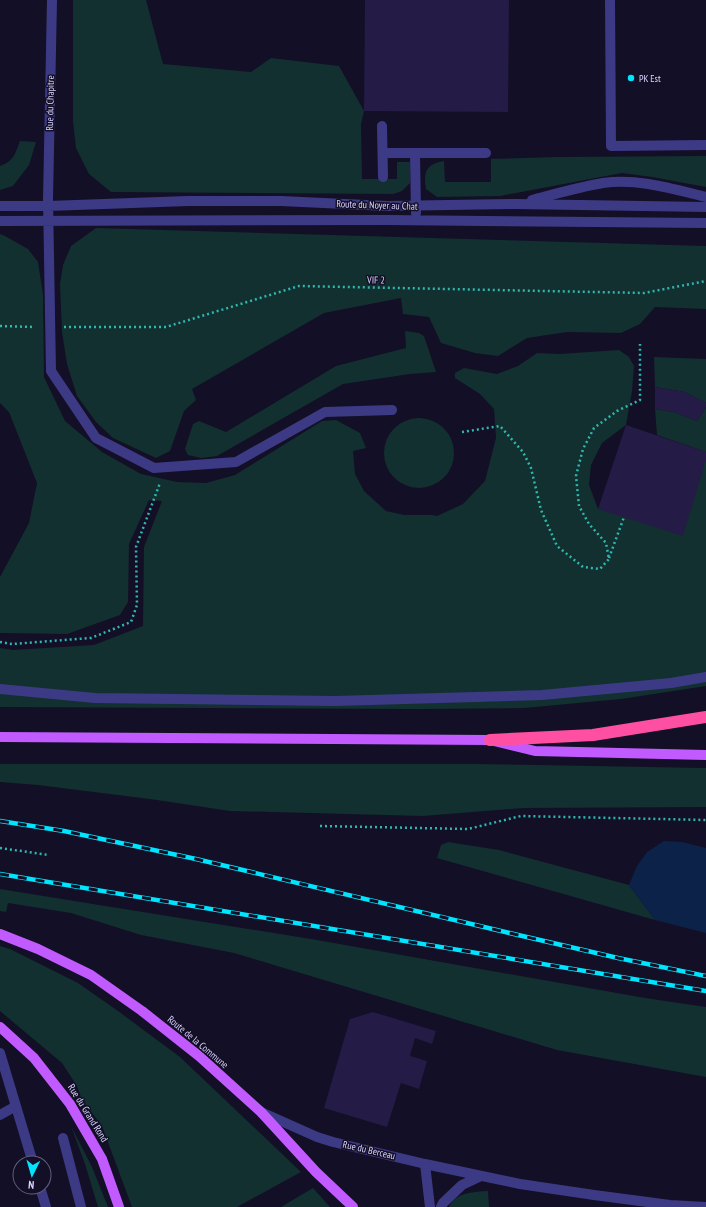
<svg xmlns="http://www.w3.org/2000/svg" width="706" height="1207" viewBox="0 0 706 1207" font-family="'PT Sans Narrow',sans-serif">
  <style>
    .green { fill: #12302f }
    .water { fill: #0c2248 }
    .building { fill: #241b47 }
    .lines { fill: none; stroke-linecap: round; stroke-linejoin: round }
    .path { stroke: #2fb8b0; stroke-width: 2.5; stroke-dasharray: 2 3; stroke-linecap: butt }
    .minor { stroke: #3d3a85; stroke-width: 10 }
    .major { stroke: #c25bff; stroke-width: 10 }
    .highway { stroke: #ff4fa3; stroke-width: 12 }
    .rail-casing { stroke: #00e5ff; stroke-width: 4.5 }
    .rail { stroke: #130f26; stroke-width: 3; stroke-dasharray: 9; stroke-linecap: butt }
    .poi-dot { fill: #00e5ff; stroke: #130f26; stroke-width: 1.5 }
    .labels { text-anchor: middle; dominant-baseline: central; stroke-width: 3; stroke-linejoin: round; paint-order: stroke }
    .poi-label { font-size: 10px; fill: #d9d4ff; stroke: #130f26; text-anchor: start }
    .street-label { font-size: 10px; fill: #d9d4ff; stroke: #130f26 }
  </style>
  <rect width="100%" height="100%" fill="#130f26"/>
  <path class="green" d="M73 0H146L163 64 251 72 271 58 339 66 364 111 361 124 362 179H397V162H410V183L402 191 393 194 111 192 89 174 76 148 73 122Z
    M20 141 36 142 29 165 13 186 0 190V166C14 161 15 154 20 141Z
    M706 156V187L652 177 622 173 500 196 437 197 426 189C423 172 426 164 444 161L445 182H491V159L557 157Z
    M96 228 706 246V309L655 307 640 324 621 333 567 332 527 338 498 356 475 353 441 343 429 317 403 314 401 298 324 313 192 389 196 400 184 411 170 451 156 458 113 438 96 422 77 396 67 364 62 332 60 284 63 265 71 246Z
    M0 234 5 236 28 249 38 262 43 294 44 377 65 421 102 452 141 474 177 482 206 483 235 475 322 421 336 420 360 433 366 448 353 451 355 474 364 491 386 511 404 515H432L437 516 463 504 485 481 496 438 494 409 480 394 455 378V373L464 368 497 374 518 366 537 353 559 354 619 350 629 357 634 366 632 391 626 425 602 443 591 465 589 485 598 509 706 460V686L621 699 524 708 420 709 0 707V648L13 650 94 645 143 626 144 547 162 501 149 500 129 544 128 602 120 615 67 634 0 633V577L29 523 37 483 9 412 0 403Z
    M405 331 419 333 424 336 436 372 410 374 343 384 217 456 201 458 188 455 185 449 193 424 199 421 226 432 336 366 406 348Z
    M654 357 706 359V403L685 392 655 387Z
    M706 407V452L657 435 655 409 674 412 697 421Z
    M384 453a35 35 0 1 1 70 0a35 35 0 1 1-70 0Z
    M0 764H474L706 768V807L524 808 423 816 230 811 150 799 38 785 0 782Z
    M448 842 499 850 629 885 655 920 437 858 441 845Z
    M0 889 317 940 645 998 706 1007V1077L557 1050 234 953 141 935 71 913 8 903 6 912 0 911Z
    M0 946 10 949 78 983 118 1011 180 1057 301 1172 237 1207H132L102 1126 82 1100 77 1086 62 1063 0 1011Z
    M71 1126 92 1167 108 1207H98L85 1164Z
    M313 1188 330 1207H281Z
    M488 1191 489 1207H449C456 1192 474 1192 488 1191Z"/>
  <path class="water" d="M664 841 682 842 706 848V933L655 920 629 885 637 866 647 852Z"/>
  <path class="building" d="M365 0H509L508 112 364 111Z
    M655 387 685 392 706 403V407L697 421 674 412 655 409Z
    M626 425 706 452V460L683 536 598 509Z
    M373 1012 436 1031 432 1044 415 1038 410 1056 427 1061 419 1089 401 1083 387 1127 324 1108 350 1019Z"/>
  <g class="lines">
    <path class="path" d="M0 326 35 327
      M64 327H166L299 286 644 293 706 281
      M462 432 500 426 523 452 531 468 541 510 557 546 583 567 600 569 609 559 606 543 589 524 579 506 576 476 583 449 594 428 617 411 640 400V344
      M609 558 624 517
      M0 642 12 644 91 638 131 622 137 605 136 547 160 483
      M320 826 468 829 521 816 706 820
      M0 848 49 855"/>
    <path class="minor" d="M52 0 48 199 51 371 96 438 154 468 236 462 325 412 392 410
      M610 0 611 146 706 145
      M382 126 383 177
      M383 153H486
      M415 153 416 213
      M532 200C555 194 579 187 603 183 638 178 673 189 706 197
      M0 206H48L188 201H281L387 206 516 204 706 207
      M0 221 387 220 706 223
      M0 689 95 698 335 701 542 695 671 683 706 677
      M0 1053 33 1163
      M261 1112 317 1137 333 1142 425 1164 520 1184 594 1195 670 1205 706 1207
      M0 1115 16 1106
      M63 1138 81 1207
      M425 1164 430 1207
      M40 1187 46 1207
      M441 1207 443 1203 462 1185 481 1176"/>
    <path class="major" d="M0 737 490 740 535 751 706 755
      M0 934 38 949 91 975 142 1011 199 1056 261 1112 316 1172 353 1207
      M0 1027 34 1058 70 1104 102 1159 119 1207"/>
    <path class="highway" d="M490 740 593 735 706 717"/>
    <defs>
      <path id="rail" d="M0 821 64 831 196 859 518 935 618 958 706 976
        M0 874 706 991"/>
    </defs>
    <use href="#rail" class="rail-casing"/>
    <use href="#rail" class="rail"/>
  </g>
  <circle class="poi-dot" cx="631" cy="78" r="4"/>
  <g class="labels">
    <g class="poi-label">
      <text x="639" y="78">PK Est</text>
    </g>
    <g class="street-label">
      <text transform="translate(50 103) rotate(-89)">Rue du Chapitre</text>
      <text transform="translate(377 205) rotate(2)">Route du Noyer au Chat</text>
      <text transform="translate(376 280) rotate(1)">VIF 2</text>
      <text transform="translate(198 1042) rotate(40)">Route de la Commune</text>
      <text transform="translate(88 1113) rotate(58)">Rue du Grand Rond</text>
      <text transform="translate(369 1150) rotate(13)">Rue du Berceau</text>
    </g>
  </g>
  <g transform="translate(32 1175) rotate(185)"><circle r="19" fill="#130f26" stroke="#625e7d"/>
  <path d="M0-3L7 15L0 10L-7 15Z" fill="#00e5ff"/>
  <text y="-6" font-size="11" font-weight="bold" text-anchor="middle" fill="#d9d4ff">N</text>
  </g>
</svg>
